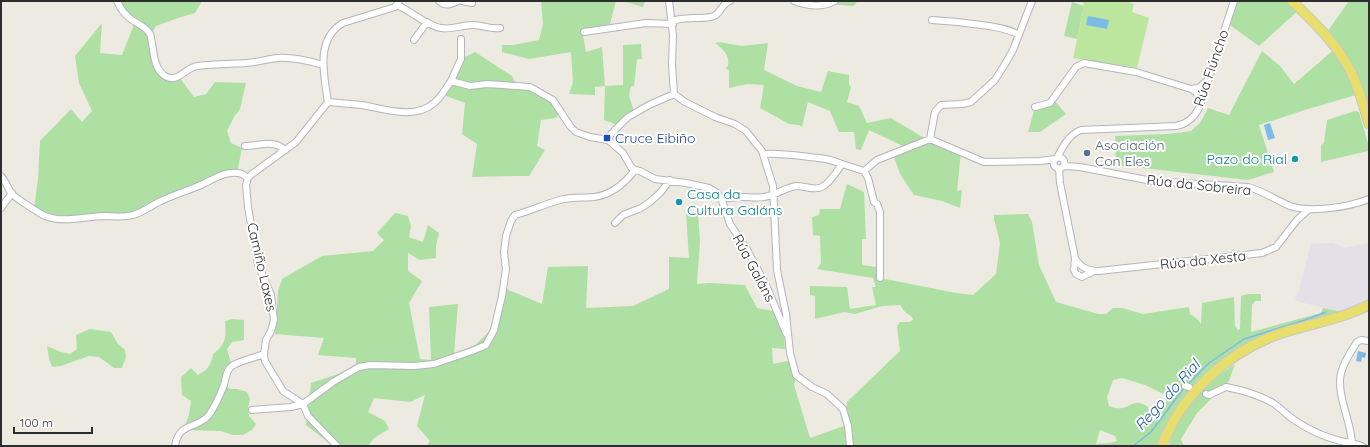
<svg xmlns="http://www.w3.org/2000/svg" width="1370" height="447" viewBox="0 0 1370 447" font-family="Quicksand,sans-serif">
  <style>
    .industrial { fill: #e3e0e7 }
    .green { fill: #ade0a2; fill-rule: evenodd }
    .pitch { fill: #bce69e }
    .water { fill: #7cbae7 }
    .lines { fill: none; stroke-linecap: round; stroke-linejoin: round }
    .stream { stroke: #7cbae7; stroke-width: 1.5 }
    .street-casing { stroke: #b4b4bf; stroke-width: 8 }
    .primary-casing { stroke: #c8c8c8; stroke-width: 11 }
    .street { stroke: #fff; stroke-width: 6 }
    .primary { stroke: #e8de6b; stroke-width: 9 }
    .transit-dot { fill: #1a4fb4; stroke: #fff; stroke-width: 1.5 }
    .service-dot { fill: #5c6f8a; stroke: #fff; stroke-width: 1.5 }
    .culture-dot { fill: #0f9aa8; stroke: #fff; stroke-width: 1.5 }
    .labels { text-anchor: middle; dominant-baseline: central; stroke-width: 4; stroke-linejoin: round; paint-order: stroke }
    .street-label { font-size: 14px; fill: #2d2d2d; stroke: #fff }
    .transit-label { font-size: 14px; fill: #164399; stroke: #fff; text-anchor: start }
    .service-label { font-size: 14px; fill: #4e5e75; stroke: #fff; text-anchor: start }
    .culture-label { font-size: 14px; fill: #0d838f; stroke: #fff; text-anchor: end }
    .water-label { font-size: 15px; font-style: italic; fill: #175797; stroke: #fff }
  </style>
  <rect width="100%" height="100%" fill="#edeae1"/>
  <path class="industrial" d="M1333 243 1344 248 1369 243V305L1339 318 1337 311 1296 301 1295 298 1298 293 1311 244Z"/>
  <path class="green" d="M118 1H202L195 13 178 18 156 26 151 34 161 72 170 78 179 77 194 97 206 94 215 82 246 83 240 109 234 117 227 131 231 143 242 148 237 173 124 217 71 219 34 209 38 179 40 141 71 109 82 122 92 111 79 83 75 56 102 23 100 53 122 55 135 22Z
    M541 1H616L610 24 582 30 586 52 602 47 605 86 623 85V45L641 44 642 59H637L634 86H631L629 96 634 111 620 126 604 120 605 86 595 87V95L569 94 573 82 571 52 529 59 502 52V45H513L539 40 543 24Z
    M622 1H645L643 7Z
    M797 1H858L853 6Z
    M1234 1H1292L1300 9 1259 46 1227 23Z
    M1349 1H1369V126L1359 94 1305 110 1259 125 1274 172 1248 180 1116 165 1115 136 1168 134 1191 131 1200 123 1208 108 1229 115 1262 51 1280 66 1294 84 1336 48 1325 35Z
    M1072 2 1084 6 1077 39 1064 36Z
    M719 42 742 46 768 43 764 70 797 86 821 92 828 71 849 75V84L851 87 847 102 859 106 867 123 891 118 924 138 961 152 957 191 962 190 960 208 942 201 914 195 900 174 893 154 907 148 869 130 861 150 856 149 854 132H839L830 111 808 102 802 127 799 125 789 124 760 108 764 85 747 84 729 88V70L726 69C733 58 723 49 715 43Z
    M475 52 512 76 517 86C537 87 549 96 561 111L556 118 541 120 537 146 545 150 529 176H515L472 177 477 144 462 134 465 103 441 94 461 59Z
    M1052 100 1055 101 1066 114 1040 132H1028L1035 107Z
    M1355 111 1359 112 1369 147 1368 151 1321 162V145L1324 143 1327 120Z
    M847 184 864 192 866 239H862V265L877 267 880 278 956 293 973 295 996 274 1000 243 994 219V215L1028 214 1032 222 1039 265 1056 302 1098 314H1106L1113 308H1122L1143 314 1189 307 1190 314 1196 318 1201 324 1202 303 1234 297 1235 326 1238 330 1240 329 1241 296 1248 294H1261V301H1255L1252 305 1251 332 1321 313 1323 308 1337 311V314C1316 321 1295 328 1274 335 1265 339 1254 341 1245 345 1204 366 1173 404 1156 446H427L430 441 417 426 425 395 410 402 374 398 368 412 385 421 389 429 374 438 368 446H333L306 425 311 383 356 368V358L318 355 324 338 275 334 278 291 282 279 322 256 373 251 384 240 377 233 395 213 408 216 411 226 409 237 423 242 428 225 439 233 436 246V258L420 260 408 253V271L422 281 409 303 420 359 431 360 429 307 458 304 454 354 475 345 489 332 504 288 542 304 548 267 588 266 586 308 633 306 669 289V257L689 258 686 214H698L700 242 697 284 709 283 745 285 757 308 774 311 784 336 785 349 772 348 773 364 792 360 796 375 794 385 810 438 844 426 843 409 846 408 847 402 900 351 897 326 900 322H910L913 320 912 317 905 312 900 305 882 306 855 314 844 312 815 319V296L810 295V286L847 287 850 309 876 305 872 287H876L873 278 817 269 821 263 820 236 813 235 812 217 819 215 820 209H840ZM1122 378 1145 385 1168 396 1162 411 1154 420 1150 416 1148 407C1131 394 1129 415 1109 406L1107 397 1113 380ZM1100 430 1115 436 1117 441 1110 443 1096 444Z
    M232 319 244 320V340L232 342 227 349 232 366 224 383 230 389H237L247 392 250 399 248 407 249 416 256 424 252 430 243 435H233L221 431 183 430 189 415 191 401 182 395 181 377 191 368 198 375C208 369 211 366 213 354 227 344 226 336 225 321Z
    M90 329 111 332 118 344 125 350 126 357 122 368H114L99 357 89 356 61 366 52 367 49 359 47 346 61 352 70 354 77 349 76 335Z
    M1235 364 1229 381 1197 413 1181 439 1184 446H1169C1178 411 1206 383 1235 364Z"/>
  <path class="pitch" d="M1083 1H1125L1134 4 1132 12 1149 18 1137 68 1073 58 1084 6Z"/>
  <path class="water" d="M1088 16 1109 20 1107 29 1086 25Z
    M1270 123 1275 138 1268 140 1264 125Z
    M1358 351 1366 353 1365 358 1362 357 1361 362 1356 361Z"/>
  <g class="lines">
    <path class="stream" d="M1187 385 1209 363 1244 339 1305 320 1326 312
      M1133 446 1151 432 1184 388"/>
    <defs>
      <path id="street" d="M117 1C120 8 125 15 132 20 138 24 146 27 150 34 154 46 152 68 165 76 178 84 185 67 198 66 214 64 231 64 247 63 258 62 268 59 278 58 293 57 309 61 323 65
        M439 1C446 7 451 4 458 1
        M462 1 472 3
        M669 1 673 35 672 65 674 94 685 102 715 117 735 124 746 131 762 151 773 186 777 270 786 314 790 353 796 375 812 387 827 394 843 409 848 426 850 446
        M794 1C808 6 821 8 835 1
        M397 5C411 11 427 26 441 28 452 30 462 25 472 25 482 24 489 30 500 28
        M932 20C951 21 970 23 989 26 1000 28 1009 29 1019 35
        M672 21C686 16 704 20 714 16 721 13 721 4 730 1
        M584 32 646 23 673 24
        M414 40 427 22
        M451 81 461 59V39
        M1191 89 1196 92 1201 103
        M328 102C339 103 351 104 362 105 384 109 415 120 434 103 441 98 446 88 451 81L470 86 487 84 530 87 553 100 570 126 576 132 590 137 608 140 614 145 623 153 631 167 635 170 640 171 655 179 686 183 709 188 717 193 721 198C728 199 736 197 743 197 751 197 760 199 768 196 778 194 786 187 797 186 805 186 814 191 822 187 830 183 837 171 842 164L864 171 877 160 930 139
        M1035 107 1050 103 1076 67 1084 63 1136 72 1191 89 1198 88 1208 80
        M930 139 935 112 941 105 962 104 971 102 995 80 1005 64 1013 50 1032 1
        M930 139 984 162 1040 161 1055 159
        M608 140 611 134 628 117 649 105 674 94
        M245 146C258 146 274 139 285 150
        M763 154C779 153 793 155 809 157 822 158 830 159 842 164
        M1053.5 163a5.5 5.5 0 1 1 11 0a5.5 5.5 0 1 1-11 0Z
        M1057 158C1062 148 1069 134 1081 130L1176 126C1187 124 1194 118 1199 108L1234 1
        M1064 166 1080 167 1152 181 1248 187C1263 191 1276 200 1290 206 1311 213 1349 207 1369 199
        M1059 169 1060 183 1075 258C1081 268 1088 271 1099 271L1262 253 1276 247 1297 220 1308 210
        M864 171 868 178 874 202 877 204 880 212V278
        M1 176C6 181 7 188 12 194 17 199 39 213 45 216 63 223 84 217 103 216 113 216 123 218 133 215 144 212 153 204 163 200 176 194 190 190 203 184 214 179 225 171 238 173 242 173 245 176 248 178
        M721 198 730 224 746 248 766 285 786 333
        M1 208 12 193
        M615 223 623 215 641 208 650 202 660 193 670 180
        M1075 258 1074 270 1076 274 1082 277 1094 271
        M1185 386 1189 387
        M1206 394 1209 395 1226 387C1242 390 1259 395 1273 403 1279 407 1284 412 1290 417 1308 430 1330 440 1352 443
        M252 410 291 407 303 404 333 382 359 367 370 365 414 366 434 364 472 351 486 345 494 330 502 296 506 269 504 252 506 236 511 221 515 215C530 211 545 204 560 200 571 197 583 198 594 197 611 195 625 183 635 170
        M175 446C179 421 197 430 209 415 215 407 220 395 224 385 226 378 226 370 232 366 241 360 254 358 264 354
        M337 446 308 416 303 404 283 391 265 361 264 354 266 340 271 331 274 320 271 295 258 264 248 207 246 185 248 178 252 174 296 142 328 102C324 76 315 39 343 23L395 7 399 1
        M1362 446 1352 443C1351 421 1336 394 1341 373 1344 362 1351 351 1357 342L1361 340 1369 341"/>
      <path id="primary" d="M1292 1C1314 22 1337 44 1351 72 1359 88 1364 107 1369 124
        M1162 446C1182 393 1229 351 1282 333 1311 324 1341 319 1369 305"/>
    </defs>
    <use href="#street" class="street-casing"/>
    <use href="#primary" class="primary-casing"/>
    <use href="#street" class="street"/>
    <use href="#primary" class="primary"/>
  </g>
  <rect class="transit-dot" x="603" y="134" width="8" height="8" rx="2"/>
  <circle class="service-dot" cx="1087" cy="153" r="4"/>
  <g class="culture-dot">
    <circle cx="1295" cy="159" r="4"/>
    <circle cx="679" cy="202" r="4"/>
  </g>
  <g class="labels">
    <g class="street-label">
      <text transform="translate(1211 68) rotate(-71)">Rúa Fiúncho</text>
      <text transform="translate(1199 185) rotate(6)">Rúa da Sobreira</text>
      <text transform="translate(1203 260) rotate(-6)">Rúa da Xesta</text>
      <text transform="translate(262 267) rotate(77)">Camiño Laxes</text>
      <text transform="translate(754 268) rotate(62)">Rúa Galáns</text>
    </g>
    <g class="transit-label">
      <text x="615" y="138">Cruce Eibiño</text>
    </g>
    <g class="service-label">
      <text x="1095" y="145">Asociación<tspan x="1095" dy="16">Con Eles</tspan></text>
    </g>
    <g class="culture-label">
      <text x="1287" y="159">Pazo do Rial</text>
      <text x="687" y="194" text-anchor="start">Casa da<tspan x="687" dy="16">Cultura Galáns</tspan></text>
    </g>
    <g class="water-label">
      <text transform="translate(1167 395) rotate(-48)">Rego do Rial</text>
    </g>
  </g>
  <rect width="1370" height="447" fill="none" stroke="#2d2d2d" stroke-width="4"/>
  <path d="M14 427v6h78v-6" fill="none" stroke="#2d2d2d" stroke-width="2"/>
  <text x="20" y="427" font-size="12" fill="#2d2d2d" stroke="#ffffff" stroke-width="3" paint-order="stroke">100 m</text>
</svg>
